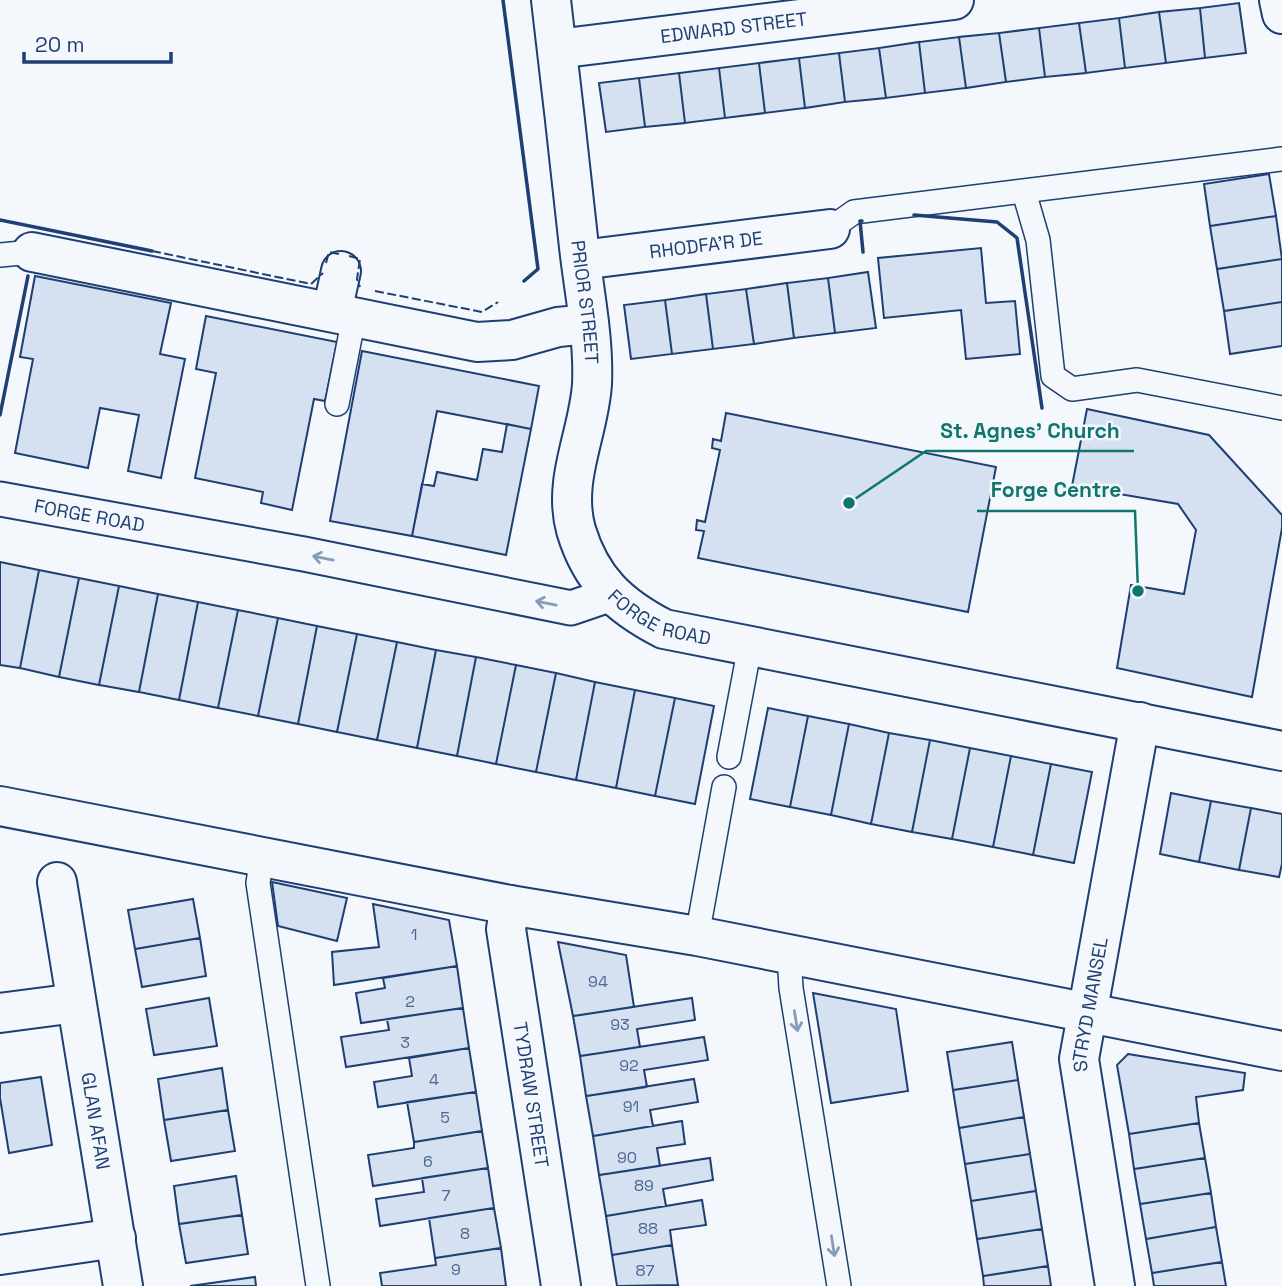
<svg xmlns="http://www.w3.org/2000/svg" width="1282" height="1286" viewBox="0 0 1282 1286" font-family="'Space Grotesk',sans-serif">
  <style>
    .building { fill: #d5e0f0; stroke: #1d3f73; stroke-width: 2 }
    .lines { fill: none; stroke-linecap: round; stroke-linejoin: round }
    .service-casing { stroke: #1d3f73; stroke-width: 26 }
    .pedestrian-casing { stroke: #1d3f73; stroke-width: 37 }
    .minor-casing { stroke: #1d3f73; stroke-width: 42 }
    .tertiary-casing { stroke: #1d3f73; stroke-width: 42 }
    .service { stroke: #f4f7fb; stroke-width: 23 }
    .pedestrian { stroke: #f4f7fb; stroke-width: 33 }
    .minor { stroke: #f4f7fb; stroke-width: 38 }
    .tertiary { stroke: #f4f7fb; stroke-width: 38 }
    .fence { stroke: #1d3f73; stroke-width: 2; stroke-dasharray: 9 3.5; stroke-linecap: butt }
    .wall { stroke: #1d3f73; stroke-width: 3.5 }
    .oneway { stroke: #889bb7 }
    .labels { text-anchor: middle; dominant-baseline: central; stroke-width: 5; stroke-linejoin: round; paint-order: stroke }
    .number-label { font-size: 16px; fill: #4b6792 }
    .street-label { font-size: 19px; fill: #1d3f73; stroke: #f4f7fb }
    .leader { fill: none; stroke: #0f766e; stroke-width: 2.5 }
    .callout-dot { fill: #0f766e; stroke: #f4f7fb; stroke-width: 2.5 }
    .callout-label { font-size: 21px; text-anchor: middle; font-weight: bold; fill: #0f766e; stroke: #f4f7fb; stroke-width: 5; stroke-linejoin: round; paint-order: stroke }
  </style>
  <rect width="100%" height="100%" fill="#f4f7fb"/>
  <path class="building" d="M1239 3 1246 53 1205 58 1200 8Z
    M1200 8 1205 58 1166 63 1159 12Z
    M1159 12 1166 63 1125 68 1119 18Z
    M1119 18 1125 68 1086 73 1079 23Z
    M1079 23 1086 73 1045 77 1039 28Z
    M1039 28 1045 77 1006 82 999 33Z
    M999 33 1006 82 966 88 959 37Z
    M959 37 966 88 925 93 919 42Z
    M919 42 925 93 886 98 879 48Z
    M879 48 886 98 845 102 839 53Z
    M839 53 845 102 805 108 799 58Z
    M799 58 805 108 765 113 759 63Z
    M759 63 765 113 725 118 719 68Z
    M719 68 725 118 685 123 679 73Z
    M679 73 685 123 645 127 639 78Z
    M639 78 645 127 606 132 599 83Z
    M1269 174 1276 216 1210 226 1204 184Z
    M1276 216 1282 259 1217 269 1210 226Z
    M981 248 986 303 1015 301 1020 354 966 359 961 310 884 318 878 258Z
    M1282 259V302L1224 311 1217 269Z
    M868 272 876 328 835 333 828 278Z
    M35 276 171 303 160 354 185 359 161 478 128 471 139 415 100 408 88 468 15 453 33 359 20 357Z
    M828 278 835 333 794 338 787 283Z
    M787 283 794 338 754 344 746 289Z
    M746 289 754 344 713 349 706 294Z
    M706 294 713 349 672 354 665 300Z
    M665 300 672 354 631 359 624 305Z
    M1282 302V346L1230 354 1224 311Z
    M206 316 337 342 325 401 314 399 292 510 261 503 263 492 195 478 216 373 196 369Z
    M362 351 539 386 531 429 437 411 412 536 330 521Z
    M1087 409 1209 435 1282 515V528L1252 697 1117 668 1131 585 1184 594 1196 530 1178 504 1072 486Z
    M726 413 996 467 968 612 698 558 704 531 696 530 697 520 705 522 720 450 712 448 713 439 721 441Z
    M507 424 531 429 506 555 412 536 422 484 434 486 437 472 477 480 483 449 502 452Z
    M0 562 39 570 20 668 0 665Z
    M39 570 79 578 59 677 20 668Z
    M79 578 119 586 99 685 59 677Z
    M119 586 158 594 139 692 99 685Z
    M158 594 198 602 179 700 139 692Z
    M198 602 238 610 218 708 179 700Z
    M238 610 278 618 258 716 218 708Z
    M278 618 317 626 298 724 258 716Z
    M317 626 357 634 337 732 298 724Z
    M357 634 397 642 377 740 337 732Z
    M397 642 436 650 417 748 377 740Z
    M436 650 476 657 457 756 417 748Z
    M476 657 516 665 496 764 457 756Z
    M516 665 556 673 536 772 496 764Z
    M556 673 595 682 576 780 536 772Z
    M595 682 635 690 616 788 576 780Z
    M635 690 675 698 655 796 616 788Z
    M675 698 714 706 695 804 655 796Z
    M768 708 808 716 790 807 750 799Z
    M808 716 849 724 831 815 790 807Z
    M849 724 889 733 871 824 831 815Z
    M889 733 930 740 912 832 871 824Z
    M930 740 970 748 952 839 912 832Z
    M970 748 1011 756 993 847 952 839Z
    M1011 756 1051 764 1033 855 993 847Z
    M1051 764 1092 772 1074 863 1033 855Z
    M1171 793 1211 801 1199 862 1160 854Z
    M1211 801 1251 808 1239 870 1199 862Z
    M1251 808 1282 814V864L1279 877 1239 870Z
    M272 882 347 898 337 941 278 926Z
    M193 899 200 938 135 949 128 910Z
    M373 904 449 920 457 966 334 985 332 952 379 947Z
    M200 938 206 976 142 987 135 949Z
    M558 942 626 955 634 1007 573 1016Z
    M457 966 463 1008 361 1023 356 993 385 988 383 978Z
    M813 993 896 1009 908 1091 831 1103Z
    M209 998 217 1046 154 1055 146 1009Z
    M692 998 695 1020 637 1029 640 1047 580 1056 573 1016Z
    M463 1008 469 1048 346 1067 341 1037 389 1030 387 1019Z
    M704 1037 708 1060 644 1070 647 1087 586 1096 580 1056Z
    M1012 1042 1018 1080 953 1090 947 1052Z
    M469 1048 476 1092 378 1107 374 1082 412 1076 409 1058Z
    M1128 1054 1245 1073 1243 1090 1196 1097 1199 1123 1129 1134 1117 1065Z
    M222 1068 228 1110 164 1120 158 1079Z
    M41 1077 52 1145 9 1153 0 1098V1083Z
    M694 1079 698 1102 650 1110 653 1126 593 1136 586 1096Z
    M1018 1080 1024 1117 959 1128 953 1090Z
    M476 1092 482 1131 414 1142 407 1102Z
    M228 1110 235 1151 171 1161 164 1120Z
    M1024 1117 1030 1154 965 1164 959 1128Z
    M682 1121 685 1144 657 1148 660 1166 599 1175 593 1136Z
    M1199 1123 1205 1158 1134 1169 1129 1134Z
    M482 1131 488 1168 373 1186 368 1155 414 1148V1142Z
    M1030 1154 1036 1191 971 1201 965 1164Z
    M710 1158 713 1180 663 1189 666 1206 606 1216 599 1175Z
    M1205 1158 1211 1193 1140 1204 1134 1169Z
    M488 1168 494 1208 380 1226 376 1199 424 1192 422 1178Z
    M236 1176 242 1215 179 1224 174 1186Z
    M1036 1191 1042 1229 977 1239 971 1201Z
    M1211 1193 1216 1227 1146 1239 1140 1204Z
    M702 1200 706 1225 670 1230 672 1245 612 1255 606 1216Z
    M494 1208 501 1248 435 1258 429 1218Z
    M242 1215 248 1254 186 1263 179 1224Z
    M1216 1227 1222 1262 1152 1273 1146 1239Z
    M1042 1229 1048 1266 983 1276 977 1239Z
    M672 1245 678 1285 617 1286 612 1255Z
    M501 1248 506 1286H382L380 1273 436 1265 435 1258Z
    M1222 1262 1226 1286H1154L1152 1273Z
    M1048 1266 1051 1286H984L983 1276Z
    M255 1277 256 1286H190Z"/>
  <g class="lines">
    <defs>
      <path id="service" d="M1024 192 1038 240 1053 376 1072 389 1137 380 1282 408
        M830 229 854 212 1282 159
        M0 255 32 252
        M337 404 354 317
        M729 757 750 646
        M262 856 258 883 318 1286
        M697 936 724 787
        M789 954 791 988 839 1286"/>
      <g id="pedestrian">
        <path id="s1" d="M0 499 304 554 571 608 612 594"/>
      </g>
      <g id="minor">
        <path d="M1279 0 1282 14"/>
        <path id="s2" d="M557 49 954 0"/>
        <path d="M32 252 477 342 512 340 558 327 589 324"/>
        <path id="s3" d="M581 260 830 229"/>
        <path d="M332 312 341 271"/>
        <path d="M0 806 510 905 697 936 1282 1051"/>
        <path id="s4" d="M57 882 123 1286"/>
        <path id="s5" d="M510 905 506 929 561 1286"/>
        <path d="M0 1013 76 1003"/>
        <path d="M0 1255 116 1238"/>
        <path id="s6" d="M1115 1286 1079 1059 1140 722"/>
      </g>
      <g id="tertiary">
        <path id="s7" d="M551 0C561 82 570 165 579 247 584 292 594 338 592 384 589 433 562 480 576 530 591 580 619 606 664 629L1282 751"/>
      </g>
    </defs>
    <use href="#service" class="service-casing"/>
    <use href="#pedestrian" class="pedestrian-casing"/>
    <use href="#minor" class="minor-casing"/>
    <use href="#tertiary" class="tertiary-casing"/>
    <use href="#service" class="service"/>
    <use href="#pedestrian" class="pedestrian"/>
    <use href="#minor" class="minor"/>
    <use href="#tertiary" class="tertiary"/>
    <path class="fence" d="M152 251 311 284 323 273
      M349 256 360 259 357 279 360 287
      M326 263 329 252 339 254
      M375 291 482 312 498 302"/>
    <path class="wall" d="M503 0 538 269 524 281
      M914 215 997 222 1017 238 1042 408
      M0 220 152 251
      M862 221H860L863 252
      M0 415 28 276"/>
  </g>
  <defs><path id="oneway-shaft" d="M-6 0H5M1.5-3L5.5 0L1.5 3" fill="none" stroke-width="1.6" stroke-linecap="round" stroke-linejoin="round" transform="scale(1.75)"/></defs>
  <g class="oneway">
    <use href="#oneway-shaft" transform="translate(323 558) rotate(-169)"/>
    <use href="#oneway-shaft" transform="translate(546 603) rotate(-169)"/>
    <use href="#oneway-shaft" transform="translate(796 1021) rotate(81)"/>
    <use href="#oneway-shaft" transform="translate(833 1246) rotate(81)"/>
  </g>
  <g class="labels">
    <g class="number-label">
      <text x="414" y="934">1</text>
      <text x="598" y="981">94</text>
      <text x="410" y="1001">2</text>
      <text x="620" y="1024">93</text>
      <text x="405" y="1042">3</text>
      <text x="629" y="1065">92</text>
      <text x="434" y="1079">4</text>
      <text x="631" y="1106">91</text>
      <text x="445" y="1117">5</text>
      <text x="627" y="1157">90</text>
      <text x="428" y="1161">6</text>
      <text x="644" y="1185">89</text>
      <text x="446" y="1195">7</text>
      <text x="648" y="1228">88</text>
      <text x="465" y="1233">8</text>
      <text x="456" y="1269">9</text>
      <text x="645" y="1270">87</text>
    </g>
    <g class="street-label">
      <text stroke="none"><textPath href="#s2" startOffset="178">EDWARD STREET</textPath></text>
      <text stroke="none"><textPath href="#s3" startOffset="126">RHODFA'R DE</textPath></text>
      <text stroke="none"><textPath href="#s7" startOffset="304">PRIOR STREET</textPath></text>
      <text stroke="none"><textPath href="#s1" startOffset="91">FORGE ROAD</textPath></text>
      <text stroke="none"><textPath href="#s7" startOffset="663">FORGE ROAD</textPath></text>
      <text stroke="none"><textPath href="#s6" startOffset="285">STRYD MANSEL</textPath></text>
      <text stroke="none"><textPath href="#s5" startOffset="192">TYDRAW STREET</textPath></text>
      <text stroke="none"><textPath href="#s4" startOffset="242">GLAN AFAN</textPath></text>
    </g>
  </g>
  <path class="leader" d="M849 503L926 451H1134M1138 591L1135 511H977"/>
  <g class="callout-dot">
    <circle cx="849" cy="503" r="7"/>
    <circle cx="1138" cy="591" r="7"/>
  </g>
  <g class="callout-label">
    <text x="1030" y="438">St. Agnes' Church</text>
    <text x="1056" y="497">Forge Centre</text>
  </g>
  <path d="M24 52v10h147v-10" fill="none" stroke="#1d3f73" stroke-width="3.5"/>
  <text x="35" y="52" font-size="21" fill="#1d3f73" stroke="#f4f7fb" stroke-width="5" paint-order="stroke">20 m</text>
</svg>
